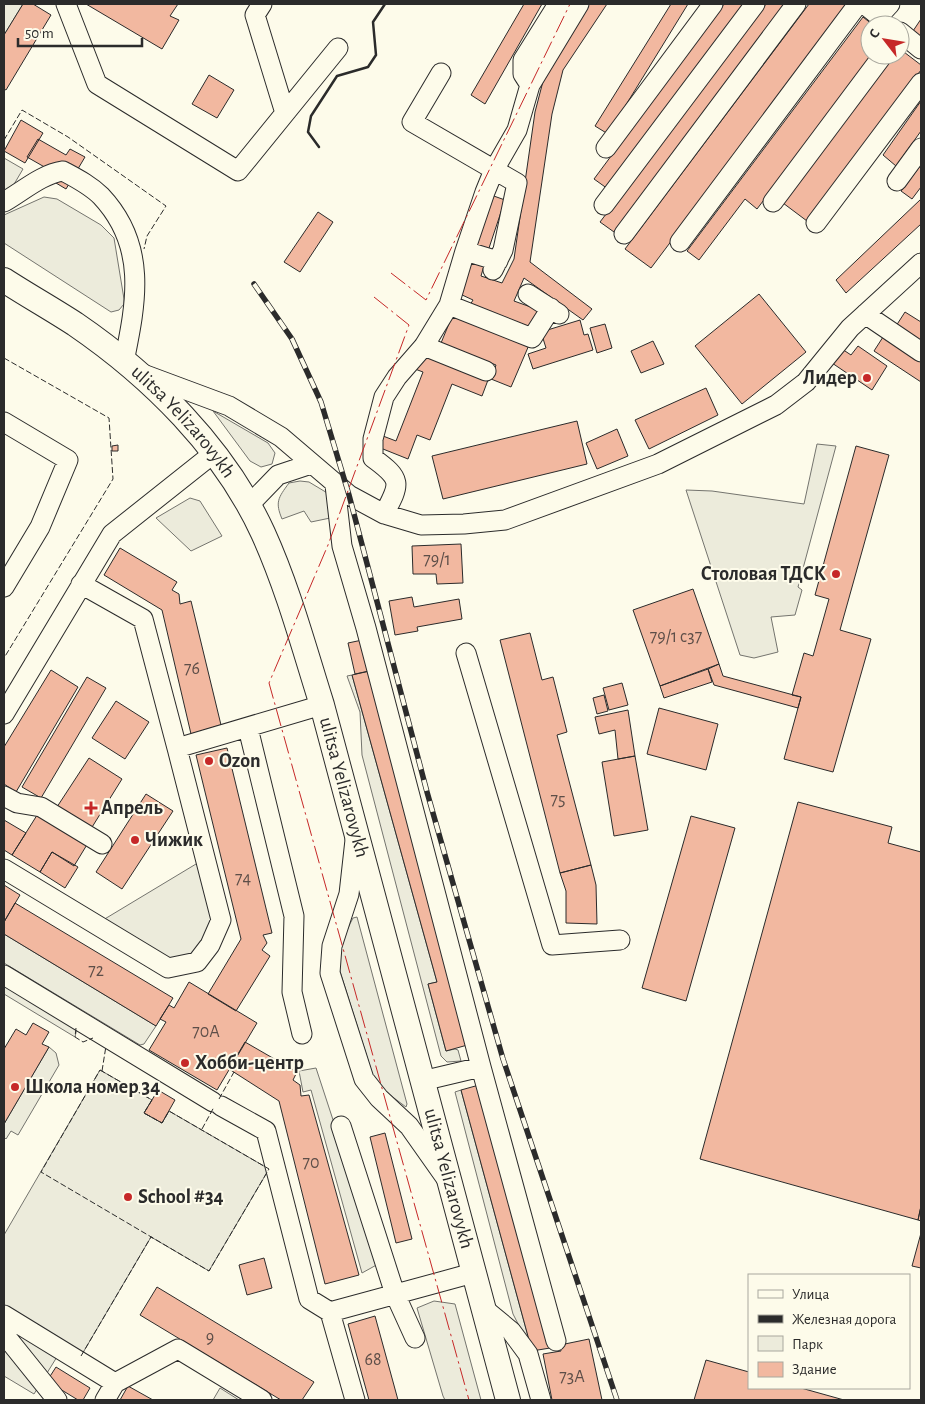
<svg xmlns="http://www.w3.org/2000/svg" width="925" height="1404" viewBox="0 0 925 1404" font-family="'Alegreya Sans',sans-serif">
  <style>
    .green { fill: #ecebdb; stroke: #74746e }
    .building { fill: #f2b8a0; stroke: #2b2b2b }
    .lines { fill: none; stroke-linecap: round; stroke-linejoin: round }
    .minor-casing { stroke: #2b2b2b; stroke-width: 21 }
    .major-casing { stroke: #2b2b2b; stroke-width: 26 }
    .minor { stroke: #fdfbea; stroke-width: 19 }
    .major { stroke: #fdfbea; stroke-width: 24 }
    .rail-casing { stroke: #2b2b2b; stroke-width: 5.5 }
    .rail { stroke: #fdfbea; stroke-width: 4; stroke-dasharray: 11; stroke-linecap: butt }
    .fence { stroke: #2b2b2b; stroke-width: 1; stroke-dasharray: 6 2.5; stroke-linecap: butt }
    .wall { stroke: #2b2b2b; stroke-width: 2.5 }
    .power { stroke: #c62828; stroke-width: 1; stroke-dasharray: 18 4 2.5 4; stroke-linecap: butt }
    .poi-dot { fill: #c62828; stroke: #fdfbea; stroke-width: 2 }
    .labels { text-anchor: middle; dominant-baseline: central; stroke-width: 4; stroke-linejoin: round; paint-order: stroke }
    .number-label { font-size: 18px; fill: #5d4e48 }
    .poi-label { font-size: 20px; font-weight: bold; fill: #2b2b2b; stroke: #fdfbea; text-anchor: start }
    .street-label { font-size: 20px; fill: #2b2b2b; stroke: #fdfbea }
  </style>
  <rect width="100%" height="100%" fill="#fdfbea"/>
  <path class="green" d="M4 4H23L4 35Z
    M4 158 23 169 10 191 4 194Z
    M44 197 57 199 101 225 114 238 124 299V304L119 310 111 312 4 243V215Z
    M213 411 268 443 275 453 272 464 261 467 250 461Z
    M817 444 836 446 798 587 802 590 795 615 771 617 778 652 754 658 740 655 686 490 712 491 804 504Z
    M300 481 309 482 334 497 335 517 311 522 304 511 282 519C275 502 278 498 289 483Z
    M190 498 200 501 222 536 191 551 156 518Z
    M352 675 437 982 428 984 446 1051 455 1049 458 1050 461 1061 447 1062 441 1056 362 755 360 712 347 676Z
    M201 861 217 921 195 957 172 960 103 920Z
    M357 917 407 1104 406 1107 382 1089 373 1076 338 965C339 948 345 933 353 918Z
    M4 934 156 1026 144 1044 140 1045 4 963Z
    M4 984 77 1028 75 1037 4 994Z
    M49 1047 56 1053 59 1065 18 1135 11 1131 6 1139 4 1137V1124Z
    M316 1068 380 1263 362 1273 311 1090 303 1092 299 1071Z
    M100 1070 152 1100 144 1113 162 1123 169 1111 269 1169 209 1271 151 1237 81 1356 4 1311V1235Z
    M461 1090 532 1351 513 1314 455 1092Z
    M434 1301 455 1304 481 1400H445L443 1396 417 1308Z
    M4 1319 60 1352 34 1394 4 1376Z
    M220 1388 239 1400H213Z"/>
  <path class="building" d="M23 4H33L51 15 6 90 4 89V35Z
    M86 4H178L170 16 179 20 162 49Z
    M524 4H542L485 104 471 95Z
    M586 4H607L563 70 552 114 530 262 592 309 583 320 524 278 514 301 539 310 532 328 470 305 473 300 460 294 473 259 485 262 481 276 502 283 514 259 535 112 547 66Z
    M671 4H688L608 134 595 126Z
    M724 4H745L608 189 594 179Z
    M766 4H787L614 232 600 222Z
    M809 4H845L848 6 651 268 625 249Z
    M863 17 873 25H870V55H874L757 209 745 199 699 260 687 251Z
    M921 19V37L913 31Z
    M900 49 921 65V70L807 221 783 203 894 55H900Z
    M209 75 234 90 217 118 192 104Z
    M921 101V131L896 166 883 155Z
    M21 120 43 133 25 163 4 151Z
    M38 139 66 155 70 149 85 157 66 189 51 180 55 173 27 157Z
    M921 165V187L912 199 901 191Z
    M491 195 505 200 488 251 474 246Z
    M921 199V224L846 293 836 280Z
    M318 212 333 222 300 272 284 262Z
    M759 294 806 352 742 404 695 346Z
    M905 312 921 322V343L896 326Z
    M453 314 529 345 511 387 491 379 496 365 441 343Z
    M580 320 584 335 588 334 593 350 533 369 528 354 546 348 541 332Z
    M605 324 612 348 597 353 590 328Z
    M883 337 921 362V382L874 351Z
    M653 341 664 364 641 373 631 351Z
    M858 346 887 366 872 390 832 363 842 349 851 355Z
    M421 353 488 380 482 396 452 384 430 440 417 435 408 459 378 447 383 436 396 441 423 372 415 369Z
    M706 388 718 415 649 449 635 420Z
    M577 421 587 464 443 499 432 456Z
    M617 429 628 456 597 469 586 443Z
    M118 445V451H112V446Z
    M856 446 889 455 840 630 871 639 833 772 784 759 801 697 792 695 804 653 813 656 829 599 815 595Z
    M461 544 463 583 437 584 436 574H413L412 546Z
    M120 548 177 582 172 590 179 594 180 604 191 601 221 725 191 734 162 610 104 575Z
    M693 589 719 664 660 686 633 610Z
    M412 597 414 607 459 599 462 619 417 627 418 631 395 635 389 601Z
    M530 633 542 680 553 677 567 732 557 735 591 865 560 873 500 640Z
    M367 639 374 670 355 674 348 643Z
    M719 664 723 676 801 697 798 708 714 685 708 669Z
    M708 669 712 682 664 698 660 686Z
    M51 670 78 687 16 792 4 784V747Z
    M374 670 471 1044 446 1051 428 984 437 982 352 675Z
    M87 677 106 688 41 798 22 787Z
    M622 683 628 705 609 710 603 688Z
    M604 695 608 711 597 714 593 698Z
    M116 701 149 722 125 759 92 738Z
    M659 708 718 724 706 770 647 754Z
    M628 710 635 756 618 759 615 730 599 734 595 717Z
    M227 748 272 933 263 935 267 943 262 950 270 956 236 1011 208 994 241 939 196 755Z
    M635 756 648 830 614 836 602 762Z
    M89 758 122 779 89 832 55 810Z
    M146 794 173 811 122 889 96 872Z
    M798 802 892 827 888 843 921 852V1206L918 1220 700 1159Z
    M39 812 88 843 74 866 52 852 40 872 12 855Z
    M691 816 735 828 686 1001 642 988Z
    M4 820 26 833 12 855 4 850Z
    M52 852 78 867 65 888 40 872Z
    M591 865 596 885 597 924 566 923V891L560 873Z
    M4 885 20 895 4 922Z
    M15 903 173 998 156 1026 4 934V922Z
    M189 982 257 1023 217 1090 149 1050 166 1022 160 1019 169 1005 174 1008Z
    M33 1023 49 1032 42 1044 49 1047 4 1124V1049L16 1029 26 1035Z
    M245 1042 297 1072 293 1080 300 1085 301 1096 309 1095 359 1275 325 1284 279 1101 229 1069Z
    M479 1085 550 1348 532 1351 461 1090Z
    M158 1090 175 1100 162 1123 144 1113Z
    M385 1133 412 1239 396 1243 370 1137Z
    M921 1206V1221L918 1220Z
    M921 1233V1268L912 1266Z
    M264 1258 272 1288 247 1295 239 1265Z
    M157 1287 314 1382 302 1400H281L140 1315Z
    M375 1316 398 1400H369L348 1324Z
    M589 1339 602 1400H552L543 1354 561 1351 560 1345Z
    M706 1360 749 1372V1388H801L844 1400H694Z
    M56 1367 90 1388 83 1400H78L47 1381Z
    M128 1386 153 1400H120Z"/>
  <g class="lines">
    <defs>
      <path id="minor" d="M66 4 97 84 238 171 338 48
        M262 4 255 15 285 113
        M864 4 879 16 890 4
        M900 32 921 49
        M441 73 412 122 517 183 503 250 493 270
        M530 85 579 4
        M606 148 713 4
        M897 181 921 148
        M4 202C23 191 42 174 63 171 76 178 90 185 101 196 148 246 136 303 124 362
        M773 202 883 55
        M604 205 755 4
        M816 223 921 83
        M624 234 796 4
        M680 242 858 4
        M465 251 498 261
        M528 294 559 314
        M449 305 532 338 551 308
        M865 314 921 352
        M424 346 486 371
        M143 374 229 406 281 437 349 495 384 514 421 525 464 524 505 520 658 464 776 405 806 382 850 328 921 263
        M4 422 68 460 40 527 4 587
        M335 485 342 546 366 628 481 1067 556 1341
        M248 506 278 475 311 464
        M384 514C401 483 402 479 373 458V439L384 397 397 377 424 346 449 305 465 251 485 192 494 170 517 130 530 85 523 74V60L558 4
        M81 584 143 619 177 748
        M466 653 552 945 620 940
        M4 714 112 534 214 453
        M248 728 294 916 292 992 302 1034
        M4 796 17 803 41 807 102 844
        M355 840 349 894 332 946 330 973 364 1079 379 1098 409 1126 445 1177
        M4 869 168 968 197 962 210 945 221 920 177 748 322 705
        M4 975 213 1102
        M422 1081 481 1067
        M221 1106 266 1131 309 1299 330 1312 355 1400
        M341 1126 395 1294 415 1338
        M482 1307 511 1331 528 1354 541 1400
        M330 1312 473 1273
        M4 1315 115 1383
        M4 1334 57 1400
        M105 1400 115 1383 178 1349 262 1400"/>
      <g id="major">
        <path id="s1" d="M4 280C27 295 52 309 75 324 151 376 224 448 263 533 288 588 304 648 322 705L508 1400"/>
      </g>
    </defs>
    <use href="#minor" class="minor-casing"/>
    <use href="#major" class="major-casing"/>
    <use href="#minor" class="minor"/>
    <use href="#major" class="major"/>
    <defs>
      <path id="rail" d="M254 284 292 339 321 402 349 495 427 792 503 1059 617 1400"/>
    </defs>
    <use href="#rail" class="rail-casing"/>
    <use href="#rail" class="rail"/>
    <path class="fence" d="M4 140 22 110 68 137 166 206 147 236 144 249
      M4 358 109 418 113 479 4 658
      M76 1028 75 1037 83 1042 93 1038
      M100 1070 152 1100 144 1113 162 1123 169 1111 269 1169 209 1271 41 1172Z
      M102 1071 106 1046
      M219 1099 234 1072
      M202 1129 214 1107
      M81 1356 151 1237 153 1238"/>
    <path class="wall" d="M319 147 308 132 311 116 337 76 368 67 376 55 373 22 385 4"/>
    <path class="power" d="M391 273 426 300 570 4
      M374 297 409 325 328 545 269 683 469 1400"/>
  </g>
  <g class="poi-dot">
    <circle cx="867" cy="378" r="5"/>
    <circle cx="836" cy="574" r="5"/>
    <circle cx="209" cy="761" r="5"/>
    <path d="M88.5 800.5h5v5h5v5h-5v5h-5v-5h-5v-5h5z"/>
    <circle cx="135" cy="840" r="5"/>
    <circle cx="185" cy="1063" r="5"/>
    <circle cx="15" cy="1087" r="5"/>
    <circle cx="128" cy="1197" r="5"/>
  </g>
  <g class="labels">
    <g class="number-label">
      <text x="437" y="560">79/1</text>
      <text x="676" y="637">79/1 с37</text>
      <text x="192" y="669">76</text>
      <text x="558" y="800">75</text>
      <text x="243" y="879">74</text>
      <text x="96" y="971">72</text>
      <text x="206" y="1032">70А</text>
      <text x="311" y="1163">70</text>
      <text x="210" y="1338">9</text>
      <text x="373" y="1360">68</text>
      <text x="572" y="1377">73А</text>
    </g>
    <g class="poi-label">
      <text x="857" y="378" text-anchor="end">Лидер</text>
      <text x="826" y="574" text-anchor="end">Столовая ТДСК</text>
      <text x="219" y="761">Ozon</text>
      <text x="101" y="808">Апрель</text>
      <text x="145" y="840">Чижик</text>
      <text x="195" y="1063">Хобби-центр</text>
      <text x="25" y="1087">Школа номер 34</text>
      <text x="138" y="1197">School #34</text>
    </g>
    <g class="street-label">
      <text stroke="none"><textPath href="#s1" startOffset="230">ulitsa Yelizarovykh</textPath></text>
      <text stroke="none"><textPath href="#s1" startOffset="635">ulitsa Yelizarovykh</textPath></text>
      <text stroke="none"><textPath href="#s1" startOffset="1040">ulitsa Yelizarovykh</textPath></text>
    </g>
  </g>
  <rect width="925" height="1404" fill="none" stroke="#2b2b2b" stroke-width="10"/>
  <rect x="748" y="1274" width="162" height="115" fill="#fdfbea" stroke="#a9a89e"/>
  <rect x="758" y="1290" width="25" height="8" fill="#fdfbea" stroke="#a9a89e"/>
  <text x="792" y="1299" font-size="15" fill="#2b2b2b">Улица</text>
  <rect x="758" y="1315" width="25" height="8" fill="#2b2b2b" stroke="#a9a89e"/>
  <text x="792" y="1324" font-size="15" fill="#2b2b2b">Железная дорога</text>
  <rect x="758" y="1336" width="25" height="15" fill="#ecebdb" stroke="#a9a89e"/>
  <text x="792" y="1349" font-size="15" fill="#2b2b2b">Парк</text>
  <rect x="758" y="1362" width="25" height="15" fill="#f2b8a0" stroke="#a9a89e"/>
  <text x="792" y="1374" font-size="15" fill="#2b2b2b">Здание</text>
  <g transform="translate(885 40) rotate(301)"><circle r="24" fill="#fdfbea" stroke="#a9a89e"/>
  <path d="M0-4L9 19L0 12L-9 19Z" fill="#c62828"/>
  <text y="-8" font-size="14" font-weight="bold" text-anchor="middle" fill="#2b2b2b">С</text>
  </g>
  <path d="M18 38v8h124v-8" fill="none" stroke="#2b2b2b" stroke-width="2.5"/>
  <text x="25" y="38" font-size="15" fill="#2b2b2b" stroke="#fdfbea" stroke-width="4" paint-order="stroke">50 m</text>
</svg>
